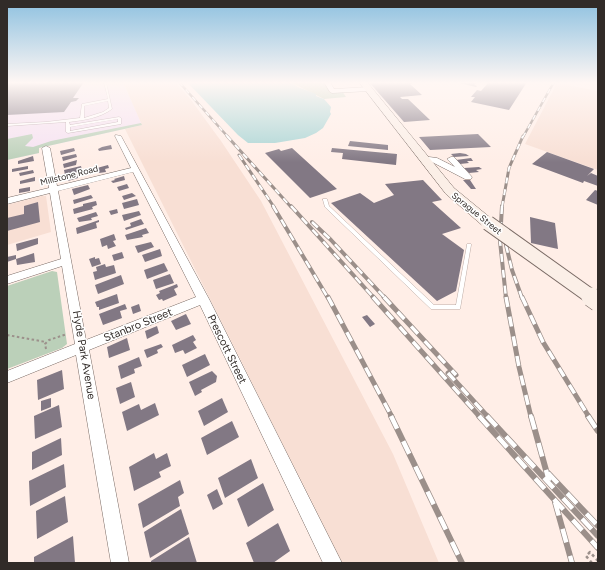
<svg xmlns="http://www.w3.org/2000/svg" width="605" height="570" viewBox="0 0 605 570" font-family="Figtree,sans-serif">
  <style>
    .commercial { fill: #f5e1f2 }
    .built { fill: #f8dfd4 }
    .green { fill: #bbd0b9 }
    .water { fill: #a8d4d4 }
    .building { fill: #827884 }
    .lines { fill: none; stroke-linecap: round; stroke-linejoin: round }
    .lane-casing { stroke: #7a6b65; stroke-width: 0.5 }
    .street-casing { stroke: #7a6b65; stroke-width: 1 }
    .secondary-casing { stroke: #7a6b65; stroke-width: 1 }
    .path-far1 { stroke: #9c908b; stroke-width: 2; stroke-dasharray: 2.5 2.5; stroke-linecap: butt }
    .path { stroke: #9c908b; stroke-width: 2.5; stroke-dasharray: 3 3; stroke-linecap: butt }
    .lane { fill: #fff; fill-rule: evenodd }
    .street { fill: #fff; fill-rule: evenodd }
    .secondary { fill: #fbefe7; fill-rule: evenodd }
    .rail-far4-casing { stroke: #9b8f8a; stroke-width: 2.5 }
    .rail-far3-casing { stroke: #9b8f8a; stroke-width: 3 }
    .rail-far2-casing { stroke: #9b8f8a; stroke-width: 4 }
    .rail-far1-casing { stroke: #9b8f8a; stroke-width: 5 }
    .rail-casing { stroke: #9b8f8a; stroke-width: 6 }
    .rail-far4 { stroke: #fff; stroke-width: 1.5; stroke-dasharray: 5; stroke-linecap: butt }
    .rail-far3 { stroke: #fff; stroke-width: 2; stroke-dasharray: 6; stroke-linecap: butt }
    .rail-far2 { stroke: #fff; stroke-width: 2.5; stroke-dasharray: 8; stroke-linecap: butt }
    .rail-far1 { stroke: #fff; stroke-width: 3.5; stroke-dasharray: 10; stroke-linecap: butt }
    .rail { stroke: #fff; stroke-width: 4.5; stroke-dasharray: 14; stroke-linecap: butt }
    .secondary-bridge-far1-casing { stroke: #7a6b65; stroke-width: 16; stroke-linecap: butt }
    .secondary-bridge-casing { stroke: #7a6b65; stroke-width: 20; stroke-linecap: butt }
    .secondary-bridge-far1 { stroke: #fbefe7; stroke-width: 14 }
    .secondary-bridge { stroke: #fbefe7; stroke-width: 19 }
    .labels { text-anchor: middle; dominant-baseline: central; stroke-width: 3; stroke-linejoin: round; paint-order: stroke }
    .far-street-label { font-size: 9px; fill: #312b28; stroke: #fff }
    .street-label { font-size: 11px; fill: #312b28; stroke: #fff }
  </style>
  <rect width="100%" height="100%" fill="#ffeee7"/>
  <path class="commercial" d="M7 82H123L142 125 39 148V153L7 160Z"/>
  <path class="built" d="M123 82H175L191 100 221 141 261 201 393 454 439 563H342L125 129 142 125Z
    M557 83 598 91V170L525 144Z
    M41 196H46L51 232 7 245V205Z"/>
  <path class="green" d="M290 82H324L331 92 342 91 346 97 324 99Z
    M141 123 142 125 39 148V153L7 160V139L32 134 33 138 25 146 33 147 51 141Z
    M52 271 57 272 67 344 62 348 7 369V286Z"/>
  <path class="water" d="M187 82H290L298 87 316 94V96L324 99 331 107 330 112 331 114 323 128 316 133 305 138 275 143H248L238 135Z"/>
  <path class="building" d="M7 82H84L73 98H79L76 101 71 102 64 112 7 115Z
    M369 82H409L412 84H410L422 95 400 97 402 99H408L430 120 404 122Z
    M456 82H477L474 85 477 86 476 87Z
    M489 82H527L509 110 471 102 475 97H471L477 90 481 91Z
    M478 134 491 147 430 150 419 137Z
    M350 141 388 145V150L348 146Z
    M111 145 112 149 99 151 98 149 102 147Z
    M74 148 75 151 61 155 60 151Z
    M292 148 337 189 310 198 265 153 279 149 281 151Z
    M332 148 397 154 396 165 342 159 343 153 331 152Z
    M547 152 594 169 587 176 591 173 598 176V186L584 181 583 183 532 164Z
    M460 153 466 154 469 156 454 157 451 154Z
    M76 154 77 157 63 161 62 157Z
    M33 156 34 161 18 164V161Z
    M471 158 473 161H467L469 163 460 164 456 160Z
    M77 160 76 165 64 168 63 164Z
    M108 165 109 168 105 169 106 172 99 173 97 168Z
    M28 166V169L12 172V169Z
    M81 166 82 171 65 175 64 170Z
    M479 167 482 169 476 170 479 172 469 173 464 168Z
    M33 170 34 173 20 176 19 173Z
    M77 174 78 178 68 181 67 177Z
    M124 176 125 180 113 183 111 181 115 180 114 179Z
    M35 177V181L20 184V181Z
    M423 180 442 200 432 202 461 228 442 234 464 250 456 291 437 301 331 203 360 193 374 203 394 195 385 184Z
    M463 180H470L476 189H471Z
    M127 184 129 188 119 191 117 187Z
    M88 185 90 189 74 195 72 189Z
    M30 187V191L19 193V189Z
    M595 190 598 191V205L586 200Z
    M132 193 136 196 124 200 122 196Z
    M91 195 93 198 74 204 73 200Z
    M137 199 139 205 124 209 122 203Z
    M96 201 97 205 92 207 93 209 74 214 73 209 83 206V204Z
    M38 202 40 222 7 231V218L24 214V206Z
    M117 209 118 213 111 215 109 211Z
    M139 211 141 215 124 221 122 215Z
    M96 212 98 216 91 218 92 220 79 222 77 218Z
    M530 217 555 223 558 249 531 243Z
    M141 219 144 224 126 230 125 228 131 226 130 223Z
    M99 220V222L96 223 97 228 77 234 76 228Z
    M146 228 149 233 142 235 143 237 127 240 125 235Z
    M114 234 116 240 113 241 116 246 108 249 107 245 102 247 100 239Z
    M38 238V244L17 251 16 244Z
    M151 242 154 247 138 253 135 246Z
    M160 249 162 256 145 262 142 255Z
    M122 252 124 258 114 261 112 255Z
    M34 253 35 262 17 265 16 259 7 262V257L16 255V259Z
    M95 257V259L99 258 101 264 92 267 89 259Z
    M164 263 168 271 147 279 144 270Z
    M105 264 106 267 114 265 116 273 95 280 93 272 97 271 96 267Z
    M170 274 174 283 156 289 153 280Z
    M121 275 124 284 98 294 95 285Z
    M177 284 178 287 174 289 177 295 163 301 162 299 159 300 156 295 160 293 159 291Z
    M117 294 119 303 99 310V307H97L95 302Z
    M125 304 127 309 120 311 122 318 103 325 99 314Z
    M139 304 141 311 133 314 131 307Z
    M186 314 191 324 176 330 171 321Z
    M367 315 375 324 370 327 362 317Z
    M157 326 159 333 147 339 145 331Z
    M193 335 196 340 193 342 197 348 185 354 183 350 175 353 172 345Z
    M127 338 130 350 109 358 107 347Z
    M161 344 163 347 157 350 158 353 147 358 144 350Z
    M205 354 210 365 187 377 182 365Z
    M139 357 142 366 134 369 135 373 121 379 118 366Z
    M62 370 64 389 38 400 37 380Z
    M212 371 217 376 216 382 201 390 202 392 195 396 189 382Z
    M131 382 135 397 120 404 116 388Z
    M51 398V407L41 411V401Z
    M222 398 228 412 204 426 198 411Z
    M155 403 159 415 127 431 122 412 139 404 141 410Z
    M59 405 62 427 35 439 34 416Z
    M232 421 239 437 207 455 201 438Z
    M61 438 62 455 32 470V452Z
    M154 453 156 459 167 453 171 466 159 472 161 477 134 491 129 467Z
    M251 459 258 478 225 498 218 478Z
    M64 464 66 487 30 506 29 481Z
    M180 480 184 493 178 497 180 506 143 528 138 504Z
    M263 483 274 510 248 527 237 499Z
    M217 489 223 504 213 510 207 495Z
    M65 496 68 522 37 539 36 511Z
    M181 509 189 534 150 558 144 532Z
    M278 523 290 551 273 563H254L246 543Z
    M73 536 75 563H34V557Z
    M189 537 197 563H151V561Z"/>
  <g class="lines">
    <defs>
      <path id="lane" d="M104 82H106L112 109C100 118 84 120 69 122L70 125 119 117 121 118V124L68 133 66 132V122L7 126V124L46 122 80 118 82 104 108 99ZM108 101 109 108 103 112 84 118V106ZM118 119V122L70 131V127Z
        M323 199H327L329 206 434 305H456L467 245V244H471V245L460 309H431L325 207 323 200Z"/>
      <path id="street" d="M324 82H330L334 89 369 87 372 89 369 91 332 93 330 92Z
        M116 135 121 136 209 299 342 563H323L200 305 89 350 129 563H111L76 355 7 383V371L75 344 62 266 7 284V276L61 259 50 193 7 204V198L49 188 42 148 46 146 50 148 57 186 131 168 115 136ZM133 172 196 297 86 340 58 191Z
        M421 156 437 158 455 167 447 159 451 157H454L472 177 471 179H465L432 162 421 160Z"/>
      <path id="secondary" d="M359 82H367L454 188 493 220 495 223 493 226 488 227 483 226 446 194Z"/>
    </defs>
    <use href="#lane" class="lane-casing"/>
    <use href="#street" class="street-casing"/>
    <use href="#secondary" class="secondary-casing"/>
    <path class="path-far1" d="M7 335 46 342
      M46 349 45 344 49 340 67 334"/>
    <path class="path" d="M592 563 586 556 590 552 598 561"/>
    <use href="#lane" class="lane"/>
    <use href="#street" class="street"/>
    <use href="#secondary" class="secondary"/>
    <defs>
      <path id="rail-far4" d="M179 82 228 137
        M523 137 554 82"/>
      <path id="rail-far3" d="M227 136 291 207
        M239 155 274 207
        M502 207 509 168 523 136"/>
      <path id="rail-far2" d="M273 206 328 298
        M291 206 374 298
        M502 206 500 241 506 298
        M312 222 331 240 385 298
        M506 245 512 270 522 298"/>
      <path id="rail-far1" d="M328 297 392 417
        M373 297 480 417
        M384 297 456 375
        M506 297 519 367 531 417
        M522 297 543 342 589 417
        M448 373 488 417"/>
      <path id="rail" d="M391 416 462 563
        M479 416 598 548
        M487 416 598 536
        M531 416 549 481
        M588 416 598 431
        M548 473 598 526
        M555 502 572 563"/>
    </defs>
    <use href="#rail-far4" class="rail-far4-casing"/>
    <use href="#rail-far3" class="rail-far3-casing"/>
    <use href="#rail-far2" class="rail-far2-casing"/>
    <use href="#rail-far1" class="rail-far1-casing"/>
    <use href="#rail" class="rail-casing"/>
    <use href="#rail-far4" class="rail-far4"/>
    <use href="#rail-far3" class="rail-far3"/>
    <use href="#rail-far2" class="rail-far2"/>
    <use href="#rail-far1" class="rail-far1"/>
    <use href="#rail" class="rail"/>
    <defs>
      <path id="secondary-bridge-far1" d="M488 223 593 298"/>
      <path id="secondary-bridge" d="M591 297 598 302"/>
    </defs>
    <use href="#secondary-bridge-far1" class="secondary-bridge-far1-casing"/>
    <use href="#secondary-bridge" class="secondary-bridge-casing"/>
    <use href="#secondary-bridge-far1" class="secondary-bridge-far1"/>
    <use href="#secondary-bridge" class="secondary-bridge"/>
  </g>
  <linearGradient id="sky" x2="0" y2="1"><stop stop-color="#8ec1e0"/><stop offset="0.51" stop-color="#fff7f4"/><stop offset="1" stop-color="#fff7f4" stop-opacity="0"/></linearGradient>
  <rect width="605" height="162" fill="url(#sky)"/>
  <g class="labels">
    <g class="far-street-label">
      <text transform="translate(69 175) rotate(-14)">Millstone Road</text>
      <text transform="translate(477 213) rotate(39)">Sprague Street</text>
    </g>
    <g class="street-label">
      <text transform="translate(138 325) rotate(-22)">Stanbro Street</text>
      <text transform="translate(227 349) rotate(64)">Prescott Street</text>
      <text transform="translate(84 355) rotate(80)">Hyde Park Avenue</text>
    </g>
  </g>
  <rect width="605" height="570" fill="none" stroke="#312b28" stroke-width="16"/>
</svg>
